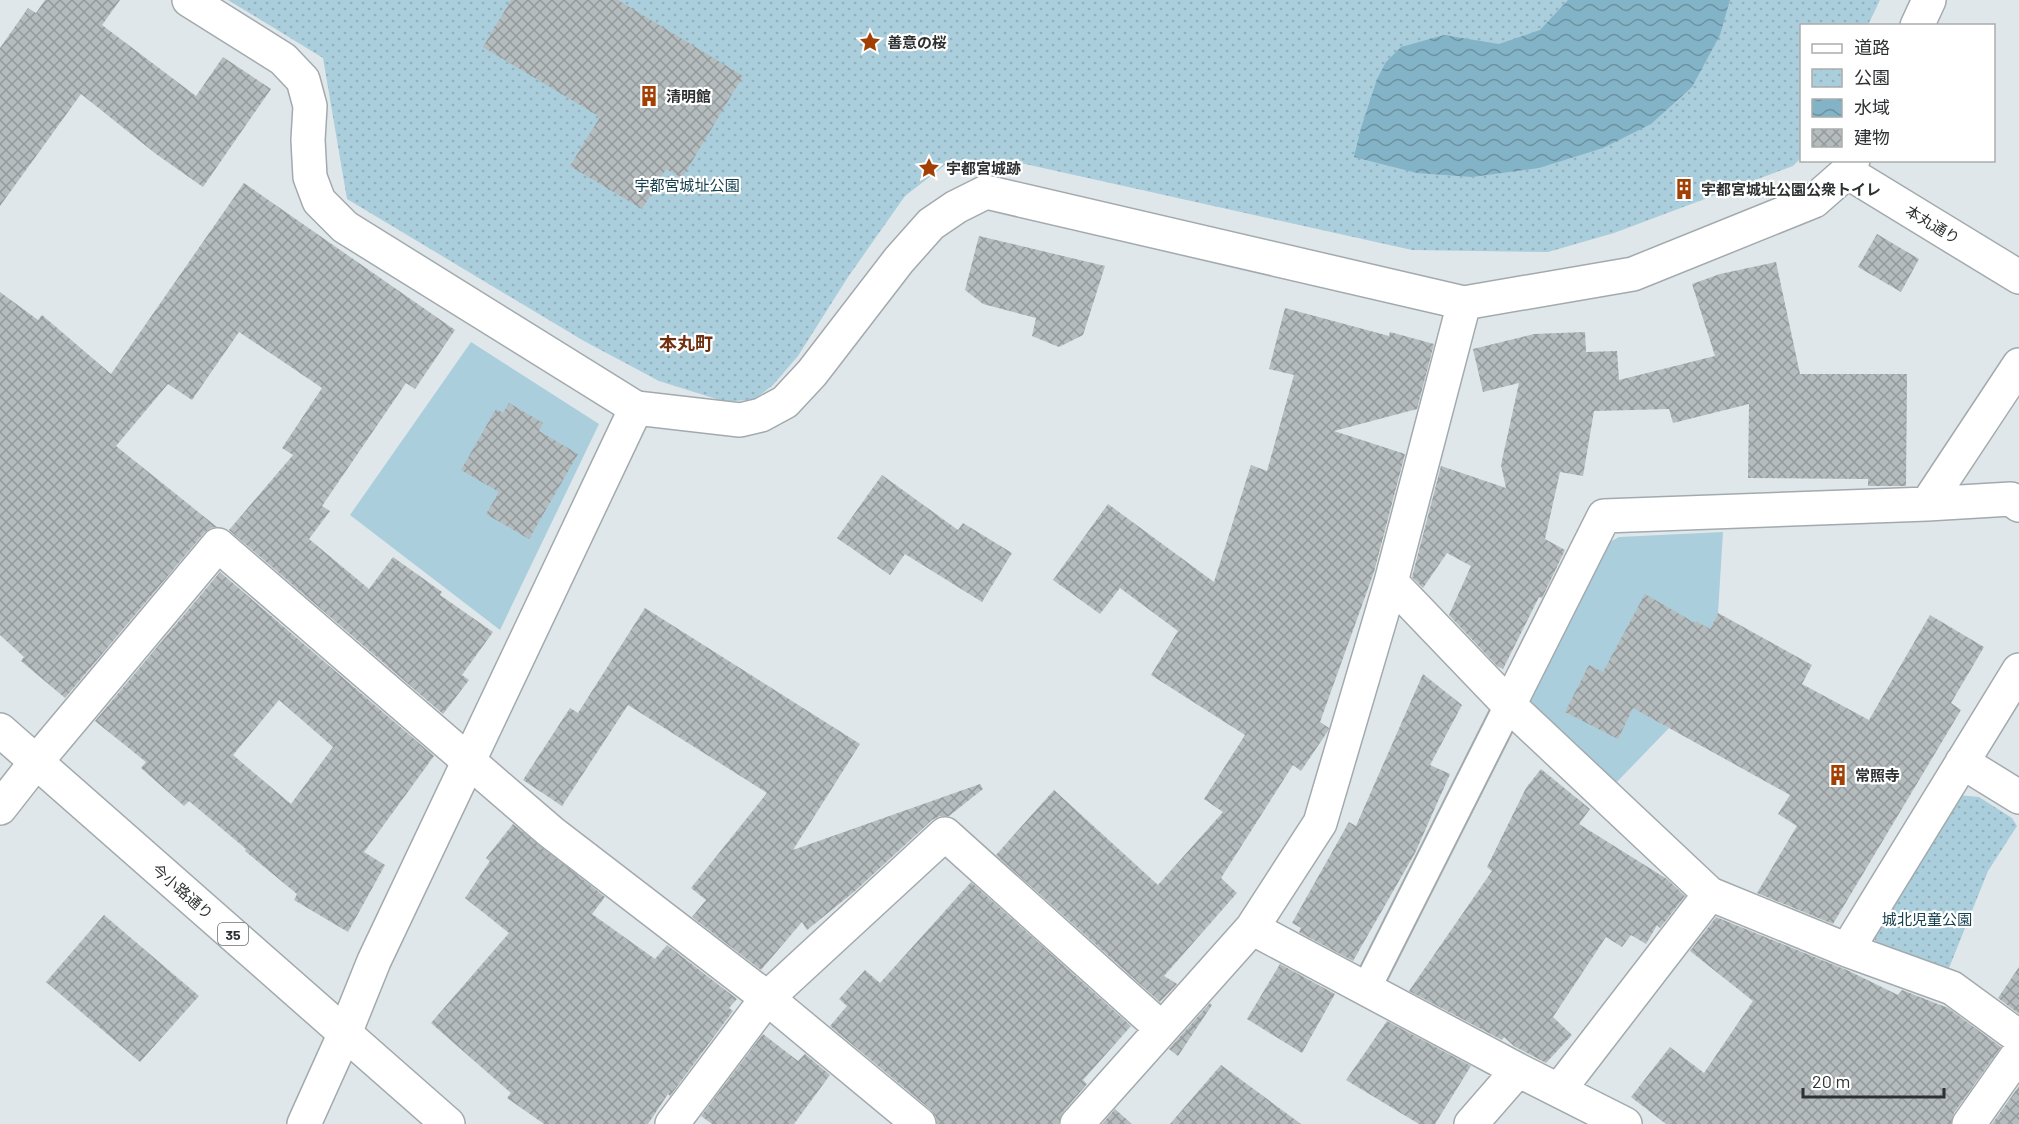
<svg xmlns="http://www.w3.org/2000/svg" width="2019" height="1124" viewBox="0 0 2019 1124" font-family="Barlow,'Noto Sans JP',sans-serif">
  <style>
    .green { fill: #aacedc }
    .park { fill: url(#park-dots) }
    .water { fill: url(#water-waves) }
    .building { fill: url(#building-cross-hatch); fill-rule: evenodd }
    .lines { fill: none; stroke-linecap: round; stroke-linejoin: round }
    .lane-casing { stroke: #a3aaad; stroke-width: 32 }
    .street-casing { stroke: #a3aaad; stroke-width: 36 }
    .secondary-casing { stroke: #a3aaad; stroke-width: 36 }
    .primary-casing { stroke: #a3aaad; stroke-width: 36 }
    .lane { stroke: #fff; stroke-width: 28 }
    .street { stroke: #fff; stroke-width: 33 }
    .secondary { stroke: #fff; stroke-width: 33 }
    .primary { stroke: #fff; stroke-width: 33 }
    .labels { text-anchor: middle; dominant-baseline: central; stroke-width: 4.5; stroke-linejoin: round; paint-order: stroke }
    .shield { fill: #fff; stroke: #6d6f70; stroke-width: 1.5 }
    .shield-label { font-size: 14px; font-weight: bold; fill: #2e3132 }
    .poi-label { font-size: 15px; font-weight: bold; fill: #2e3132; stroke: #fff; text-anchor: start }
    .park-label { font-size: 15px; fill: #15404e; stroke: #fff }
    .street-label { font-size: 15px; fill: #2e3132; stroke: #fff }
    .quarter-label { font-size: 18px; font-weight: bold; fill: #6f2f10; stroke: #fff }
  </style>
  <defs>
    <pattern id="park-dots" width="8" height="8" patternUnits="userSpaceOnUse" patternTransform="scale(1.5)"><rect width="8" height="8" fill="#aacedc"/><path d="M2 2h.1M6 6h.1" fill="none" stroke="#93b1bd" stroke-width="1.8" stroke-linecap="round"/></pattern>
    <pattern id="water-waves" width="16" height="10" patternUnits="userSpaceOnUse" patternTransform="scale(1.5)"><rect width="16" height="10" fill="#83b3c6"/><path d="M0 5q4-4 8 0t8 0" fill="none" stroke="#6c92a1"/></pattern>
    <pattern id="building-cross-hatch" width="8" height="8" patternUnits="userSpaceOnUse" patternTransform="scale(1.5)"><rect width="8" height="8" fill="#b5bcbe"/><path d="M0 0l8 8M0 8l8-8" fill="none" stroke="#94999b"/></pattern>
  </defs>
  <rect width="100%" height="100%" fill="#e0e7ea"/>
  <path class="green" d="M471 342 599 424 500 630 350 515Z
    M1723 532 1718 613 1710 629 1696 622 1645 714 1669 728 1613 786 1529 705 1525 696 1595 550 1619 537Z"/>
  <path class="park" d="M228 0H1880L1868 25 1802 26 1801 158 1793 166 1614 233 1548 252 1412 250 1007 160 983 159 945 165 905 196 848 277 798 356 773 385 755 399 726 402 659 381 584 341 347 199 323 58Z
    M1958 795 1979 797 2012 818 2017 826 1988 871 1949 968 1875 942 1874 931Z"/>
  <path class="water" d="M1568 0H1730L1720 35 1692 87 1651 124 1603 148 1539 168 1472 177 1417 173 1354 157 1361 128 1377 79 1386 62 1401 47 1444 35 1499 44 1540 30Z"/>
  <path class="building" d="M45 0H120L102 25 196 96 223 57 271 89 203 187 156 154 81 94 0 206V48L28 8 36 13Z
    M511 0H618L743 76 682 178 666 169 642 209 570 166 600 117 483 47Z
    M244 183 455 330 415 389 406 383 322 506 330 511 309 539 369 589 393 557 442 592 440 595 493 632 462 675 469 680 443 714 229 530 293 455 282 448 322 388 239 332 192 400 168 384 116 446 217 527 211 528 204 533 65 698 21 661 24 657 0 635V292L38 320 42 315 111 374Z
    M1877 234 1919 259 1901 292 1858 267Z
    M979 236 1105 266 1083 335 1059 347 1032 336 1036 318 983 304 965 290Z
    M1776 262 1800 374H1907L1906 486H1868V479L1748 478 1749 404 1673 423 1669 409 1594 411 1583 476 1560 472 1545 539 1565 550 1542 598 1539 597 1503 669 1497 666 1449 615 1471 566 1447 553 1423 588 1412 577 1441 466 1506 488 1501 465 1519 383 1483 392 1473 349 1534 334 1585 332 1586 352 1617 351 1619 380 1715 356 1692 284 1720 274Z
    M1285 308 1389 336 1390 332 1434 344 1417 409 1334 431 1405 454 1374 572 1320 722 1329 728 1328 731 1301 771 1293 765 1221 878 1237 893 1164 976 1177 984 1160 1002 996 855 1054 790 1158 885 1223 812 1204 799 1245 735 1151 675 1178 631 1120 588 1100 614 1053 580 1108 504 1214 582 1251 465 1267 471 1294 375 1269 369Z
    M509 403 543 423 539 431 578 454 529 539 486 514 499 492 461 470 496 409 503 413Z
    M882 475 958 530 963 523 1012 553 982 602 905 554 890 575 837 538Z
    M220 572 434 756 364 852 385 865 348 932 294 900 297 894 245 851 246 849 189 801 184 806 141 768 146 762 95 721ZM279 700 333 747 291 804 233 755Z
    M1645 594 1695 623 1696 621 1710 629 1718 613 1812 665 1802 684 1869 720 1930 615 1984 647 1951 703 1961 710 1833 924 1757 893 1797 826 1778 814 1790 795 1633 708 1618 739 1565 712 1589 665 1603 672Z
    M645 608 860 744 793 850 980 784 983 789 949 816H940L932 820 855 891 807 930 802 922 761 970 692 917 706 900 691 888 767 793 628 705 562 806 523 780 570 708 578 713Z
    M1423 674 1462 705 1430 765 1450 774 1415 853 1353 961 1299 932 1301 928 1292 923 1349 822 1356 826Z
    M1541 769 1590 809 1579 824 1667 879 1685 896 1660 928 1657 925 1646 944 1631 935 1622 947 1606 937 1553 1017 1572 1035 1546 1063 1514 1046 1504 1037 1502 1040 1409 991 1492 871 1487 867 1526 788Z
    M513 824 605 897 592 914 655 959 667 945 737 999 729 1008 733 1011 670 1096 668 1094 648 1124H544L507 1098 511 1093 431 1023 509 933 465 898 490 861 486 858Z
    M971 882 1131 1026 1083 1080 1087 1084 1063 1112 1059 1124H937L936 1117 931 1110 830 1026 847 1006 839 999 865 970 880 983Z
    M104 915 199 996 140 1062 46 982Z
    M1716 917 1849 971 1898 995 1902 990 1948 1008 2001 1047 1954 1113 1951 1124H1666L1631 1097 1670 1047 1704 1073 1753 1001 1690 951Z
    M1280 964 1335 994 1302 1053 1247 1019Z
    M2019 967V1014L1998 998Z
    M1210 1003 1212 1005 1178 1056 1169 1049Z
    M1387 1021 1471 1066 1435 1124H1419L1346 1080Z
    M763 1034 798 1061 805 1054 830 1075 794 1124H712L701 1116Z
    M1221 1065 1301 1124H1170Z
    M2019 1086V1124H1992Z
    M1115 1109 1132 1124H1102Z"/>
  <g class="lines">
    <defs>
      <path id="lane" d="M1366 989 1509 705"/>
      <path id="street" d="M189 0 283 59 303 80 310 106 308 140 310 177 319 201 345 227 636 408
        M1927 504 2011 499 2019 505
        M1391 582 1509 705 1710 894 1847 950 2019 670
        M1509 705 1604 516 1927 504 2019 365
        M1962 762 2019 797
        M0 808 36 762 218 545 551 832 767 998 919 1124
        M1252 928 1518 1070 1625 1124
        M1847 950 1952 988 2019 1037
        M1559 1090 1710 894
        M672 1124 767 998 945 834 1161 1028
        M1077 1124 1252 928 1320 823 1391 582 1464 303
        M1471 1124 1518 1070
        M1969 1124 2019 1053"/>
      <path id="secondary" d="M1917 26 1929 0
        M1847 172 2019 277
        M304 1124 345 1033 374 961 636 408 740 420 761 415 785 402 812 373 899 260 931 224 956 207 986 192 1464 303 1633 274 1814 201 1847 172 1853 160"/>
      <path id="primary" d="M0 730 448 1124"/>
    </defs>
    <use href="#lane" class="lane-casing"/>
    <use href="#street" class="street-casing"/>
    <use href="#secondary" class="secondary-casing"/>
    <use href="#primary" class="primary-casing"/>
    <use href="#lane" class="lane"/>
    <use href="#street" class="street"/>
    <use href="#secondary" class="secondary"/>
    <use href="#primary" class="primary"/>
  </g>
  <defs>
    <symbol id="sight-bare" viewBox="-9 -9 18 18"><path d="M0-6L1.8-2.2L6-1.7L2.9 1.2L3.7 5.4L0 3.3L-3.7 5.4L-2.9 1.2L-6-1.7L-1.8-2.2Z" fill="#a24003" stroke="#fff" stroke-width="2.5" paint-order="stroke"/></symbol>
    <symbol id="building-bare" viewBox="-9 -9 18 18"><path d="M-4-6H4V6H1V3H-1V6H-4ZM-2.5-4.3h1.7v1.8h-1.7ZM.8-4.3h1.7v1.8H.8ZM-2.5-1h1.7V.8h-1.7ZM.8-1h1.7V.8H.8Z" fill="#a24003" stroke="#fff" stroke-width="2.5" paint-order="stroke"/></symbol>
  </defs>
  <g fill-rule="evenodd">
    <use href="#sight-bare" x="855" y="27" width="30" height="30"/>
    <use href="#building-bare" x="634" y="81" width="30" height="30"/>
    <use href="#sight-bare" x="914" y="153" width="30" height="30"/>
    <use href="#building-bare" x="1669" y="174" width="30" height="30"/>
    <use href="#building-bare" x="1823" y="760" width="30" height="30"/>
  </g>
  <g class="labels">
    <rect class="shield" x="218" y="923" width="30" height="22" rx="4.5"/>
    <g class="shield-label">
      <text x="233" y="934">35</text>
    </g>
    <g class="poi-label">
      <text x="887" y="42">善意の桜</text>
      <text x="666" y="96">清明館</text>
      <text x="946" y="168">宇都宮城跡</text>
      <text x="1701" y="189">宇都宮城址公園公衆トイレ</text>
      <text x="1855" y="775">常照寺</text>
    </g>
    <g class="park-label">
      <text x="687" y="185">宇都宮城址公園</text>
      <text x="1927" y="919">城北児童公園</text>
    </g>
    <g class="street-label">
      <text transform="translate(1933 224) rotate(31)">本丸通り</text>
      <text transform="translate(183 891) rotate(41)">今小路通り</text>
    </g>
    <g class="quarter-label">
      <text x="686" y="343">本丸町</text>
    </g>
  </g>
  <rect x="1800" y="24" width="195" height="138" fill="#ffffff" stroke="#abadad" stroke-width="1.5"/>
  <rect x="1812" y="44" width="30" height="9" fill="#ffffff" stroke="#abadad" stroke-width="1.5"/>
  <text x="1854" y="54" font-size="18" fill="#2e3132">道路</text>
  <rect x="1812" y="69" width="30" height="18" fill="url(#park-dots)" stroke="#abadad" stroke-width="1.5"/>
  <text x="1854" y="84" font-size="18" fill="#2e3132">公園</text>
  <rect x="1812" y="99" width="30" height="18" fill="url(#water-waves)" stroke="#abadad" stroke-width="1.5"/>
  <text x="1854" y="114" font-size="18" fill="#2e3132">水域</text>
  <rect x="1812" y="129" width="30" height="18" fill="url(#building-cross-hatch)" stroke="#abadad" stroke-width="1.5"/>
  <text x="1854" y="144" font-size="18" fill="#2e3132">建物</text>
  <path d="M1803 1088v9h141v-9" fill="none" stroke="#2e3132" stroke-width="3"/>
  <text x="1812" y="1088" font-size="18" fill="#2e3132" stroke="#ffffff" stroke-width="4.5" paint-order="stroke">20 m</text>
</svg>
